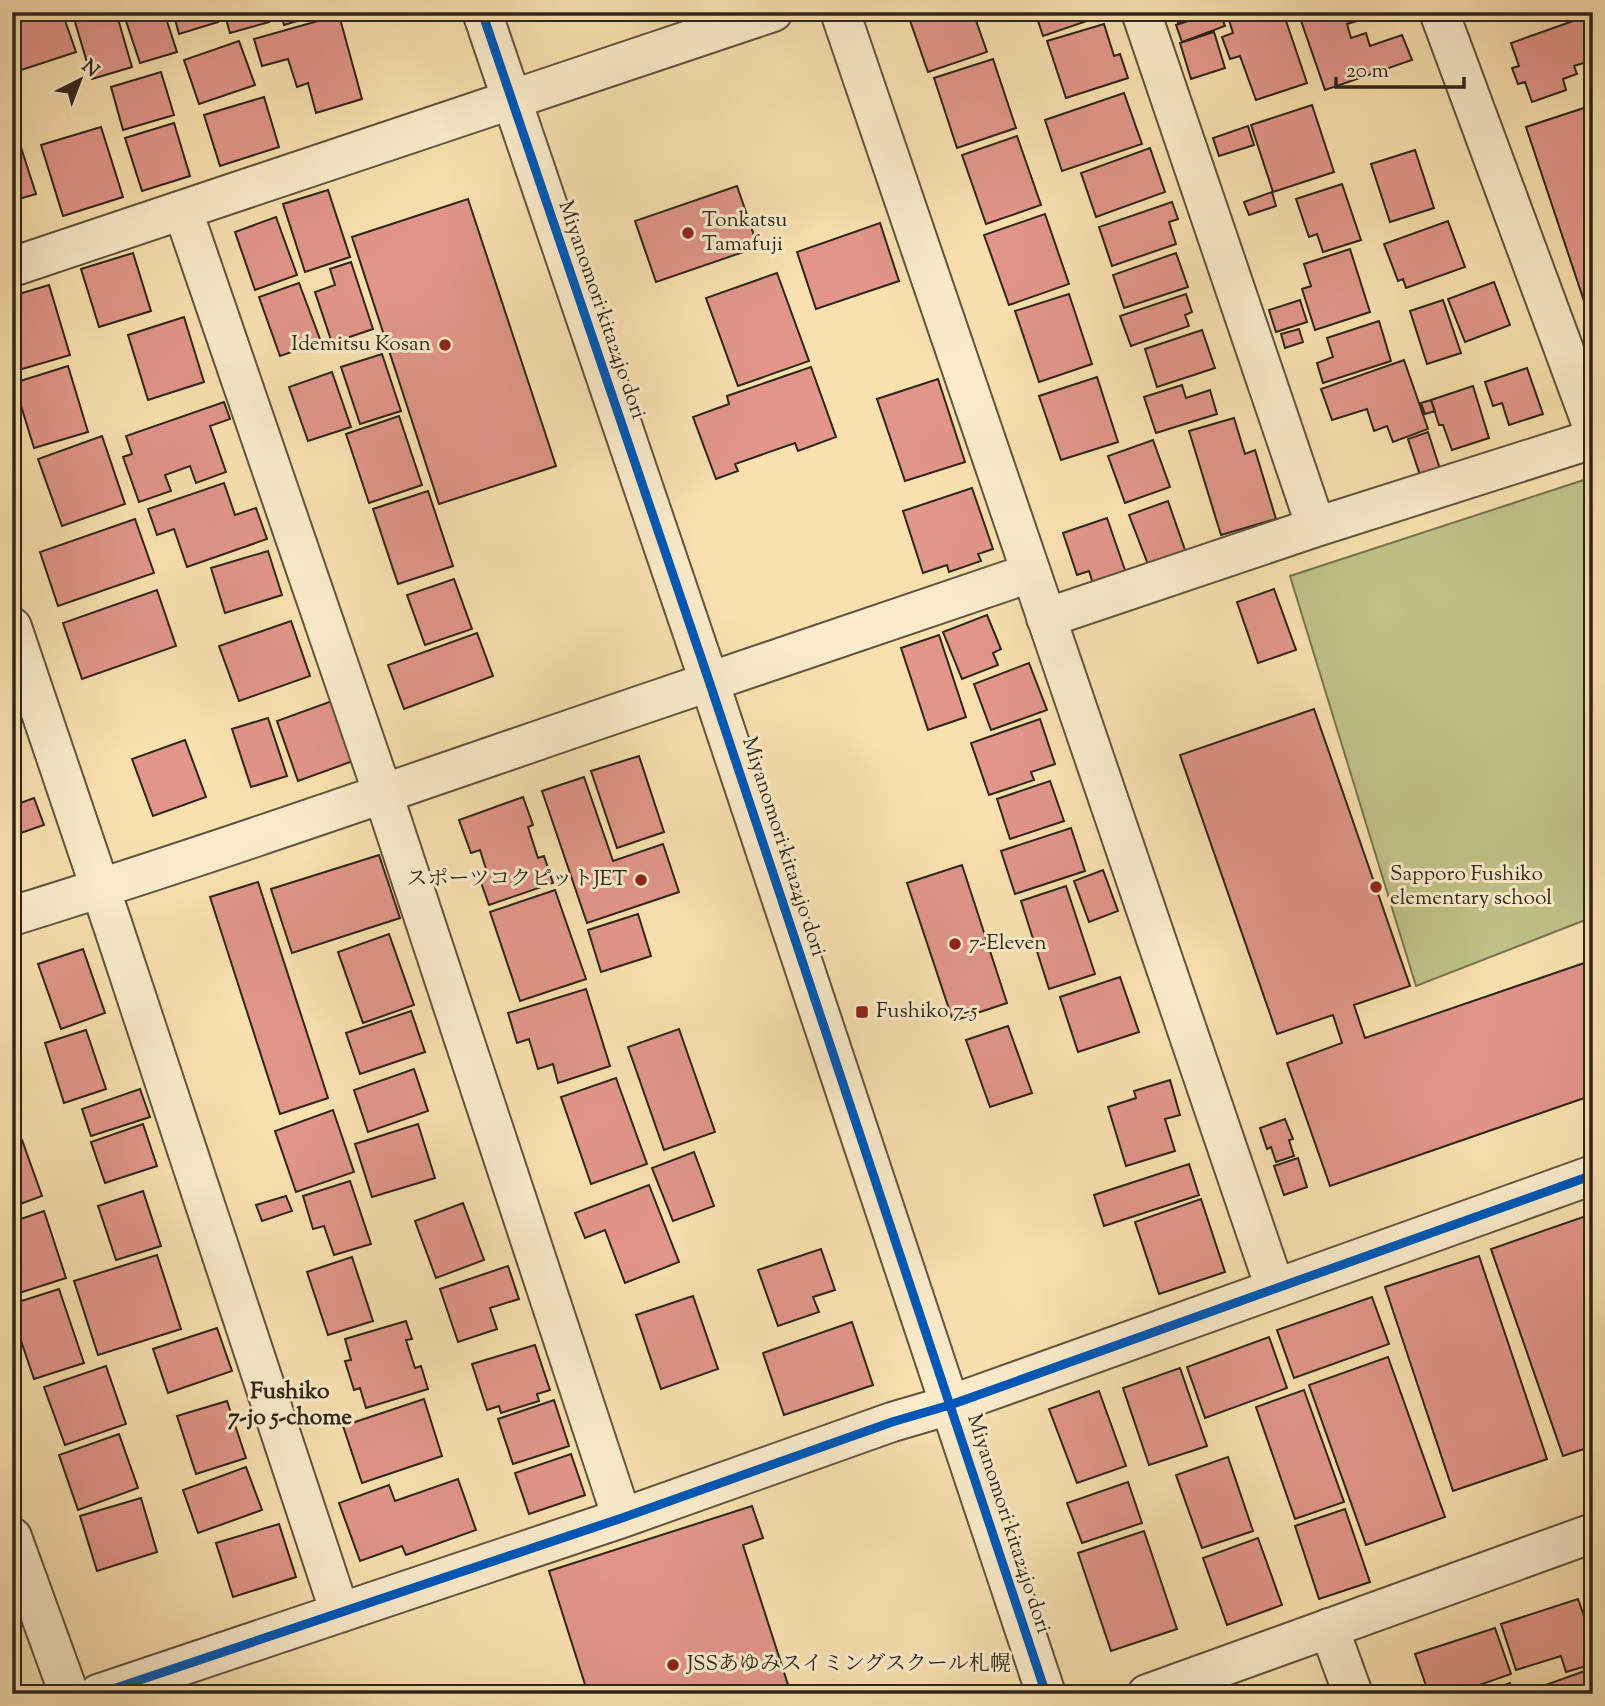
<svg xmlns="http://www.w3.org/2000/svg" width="1605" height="1706" viewBox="0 0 1605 1706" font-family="'Sorts Mill Goudy','Noto Serif JP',serif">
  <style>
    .green { fill: #c0c288; stroke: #787450; stroke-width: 2 }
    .building { fill: #e29689; stroke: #2f2518; stroke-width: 2 }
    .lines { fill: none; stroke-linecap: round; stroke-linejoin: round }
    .minor-casing { stroke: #61543e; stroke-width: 42 }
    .tertiary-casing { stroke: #61543e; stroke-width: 42 }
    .minor { stroke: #faeccb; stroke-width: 38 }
    .tertiary { stroke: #faeccb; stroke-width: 38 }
    .cycleway-casing { stroke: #faeccb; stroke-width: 13 }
    .cycleway { stroke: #0057b8; stroke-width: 9 }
    .poi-dot { fill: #8f2418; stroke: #faeccb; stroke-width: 2.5 }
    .labels { text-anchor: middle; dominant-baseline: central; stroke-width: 6; stroke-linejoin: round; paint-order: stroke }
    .poi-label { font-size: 21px; fill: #2f2518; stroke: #faeccb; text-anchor: start }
    .street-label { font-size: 21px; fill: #2f2518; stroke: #faeccb }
    .neighbourhood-label { font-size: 23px; font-weight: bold; fill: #2f2518; stroke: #faeccb }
  </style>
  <rect width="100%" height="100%" fill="#f8e1af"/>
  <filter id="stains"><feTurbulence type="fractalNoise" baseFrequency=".00286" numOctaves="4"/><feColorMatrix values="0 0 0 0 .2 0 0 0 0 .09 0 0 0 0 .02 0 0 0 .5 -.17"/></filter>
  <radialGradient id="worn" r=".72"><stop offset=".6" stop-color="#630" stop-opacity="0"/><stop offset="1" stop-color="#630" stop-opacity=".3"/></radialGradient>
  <path class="green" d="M1593 477V917L1416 986 1290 576Z"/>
  <path class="building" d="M12 12H62L76 52 18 71 12 55Z
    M72 12H116L132 67 92 79Z
    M123 12H164L177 52 140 63Z
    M173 12H215L218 22 179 34Z
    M224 12H266L269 22 230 33Z
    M280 12H327L284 25Z
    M907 12H973L987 52 928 72Z
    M1035 12H1087L1090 20 1043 36Z
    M1175 12H1211L1178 23Z
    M1216 12H1220L1225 26 1182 42 1176 25Z
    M1231 12H1283L1307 83 1256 100 1240 56 1230 59 1222 37 1233 33 1227 14Z
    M1298 12H1354L1357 21 1347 24 1351 38 1366 33 1370 46 1402 35 1412 60 1325 90Z
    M1593 14V60L1574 66 1577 74 1563 79 1566 90 1532 102 1525 82 1518 84 1512 68 1519 66 1511 43Z
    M339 15 362 99 316 113 308 83 297 87 288 59 262 66 254 39Z
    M1104 24 1114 56 1120 54 1128 78 1066 98 1047 41Z
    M1214 32 1225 68 1191 79 1180 43Z
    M239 41 255 85 199 104 184 60Z
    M993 59 1016 128 957 148 934 78Z
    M161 72 174 115 123 130 111 87Z
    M1124 93 1142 144 1062 171 1045 120Z
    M264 97 279 147 220 166 204 115Z
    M1312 105 1334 172 1273 192 1251 125Z
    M1593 105V328L1526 127Z
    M174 123 190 176 142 191 125 138Z
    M1248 126 1254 145 1219 156 1213 138Z
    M101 127 123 197 63 216 41 145Z
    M17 135 36 194 12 201V136Z
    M1017 136 1041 205 986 224 962 155Z
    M1150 148 1165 192 1096 217 1081 173Z
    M1415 150 1434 208 1390 222 1371 164Z
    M1342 184 1361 240 1323 252 1317 234 1309 237 1296 199Z
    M737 186 758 247 656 282 635 221Z
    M328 190 350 257 305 272 283 204Z
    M1272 192 1276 206 1249 215 1244 202Z
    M468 199 556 466 439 504 352 237Z
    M1172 202 1178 219 1169 222 1176 244 1112 266 1099 227Z
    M1045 214 1069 284 1009 305 984 235Z
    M276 217 297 275 255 290 235 232Z
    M1448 221 1465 267 1406 288 1403 279 1398 281 1384 244Z
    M880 223 899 281 816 309 797 252Z
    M1350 249 1370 312 1315 330 1302 289 1311 286 1304 264Z
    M133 253 151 311 99 327 81 269Z
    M1176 253 1188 287 1124 308 1113 275Z
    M351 262 373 329 332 343 315 292 335 285 330 269Z
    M777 273 809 361 738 386 706 298Z
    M1494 282 1510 325 1465 342 1448 299Z
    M299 283 321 342 280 356 259 297Z
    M49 285 70 355 12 372V296Z
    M1069 294 1092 364 1039 382 1015 311Z
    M1186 294 1192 312 1185 315 1189 326 1131 346 1120 316Z
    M1300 300 1307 322 1276 332 1269 310Z
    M1443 300 1461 353 1427 364 1410 311Z
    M184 317 204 382 148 400 128 335Z
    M1379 321 1391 361 1323 383 1317 363 1333 357 1327 338Z
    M1299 329 1303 342 1285 348 1281 334Z
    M1202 330 1215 368 1157 387 1145 349Z
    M382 354 401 411 360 424 341 367Z
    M1404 360 1428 429 1393 442 1387 426 1374 431 1367 409 1332 420 1321 389Z
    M68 366 88 432 34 448 14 383Z
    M811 367 836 437 798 451 795 443 735 464 738 471 716 479 693 417 729 404 727 396Z
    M1527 368 1543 414 1509 425 1502 403 1493 406 1485 382Z
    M332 372 351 427 308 441 289 387Z
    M1097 377 1118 442 1061 460 1039 396Z
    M938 379 965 462 905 481 877 399Z
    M1182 385 1186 398 1210 390 1217 414 1156 433 1144 397Z
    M1473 386 1489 438 1452 450 1443 425H1439L1431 400Z
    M1431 400 1435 411 1425 414 1421 403Z
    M224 402 230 419 210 426 226 472 196 483 190 466 165 475 171 491 139 502 123 457 132 454 126 436Z
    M399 416 422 485 369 503 346 434Z
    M1234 418 1245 454 1255 450 1276 519 1221 535 1189 431Z
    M1428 432 1440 469 1420 475 1408 439Z
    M102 436 125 504 62 526 38 459Z
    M1153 440 1170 487 1125 503 1108 456Z
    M224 483 235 515 256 508 267 539 187 567 174 529 157 535 148 509Z
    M972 488 993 549 978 554 981 561 949 572 947 565 923 573 903 511Z
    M428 491 453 566 398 584 373 509Z
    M1168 501 1186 553 1149 567 1129 515Z
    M1107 518 1127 576 1094 587 1089 571 1077 575 1063 533Z
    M135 519 154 573 58 606 40 552Z
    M268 551 282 595 225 613 211 568Z
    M454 579 472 629 425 645 407 595Z
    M1274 589 1296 650 1258 663 1237 602Z
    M157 590 176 646 82 679 63 623Z
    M987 615 1001 649 993 653 998 665 962 679 943 632Z
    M291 621 310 676 239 701 219 646Z
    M477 633 493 676 404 709 388 665Z
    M939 635 966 717 928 730 901 648Z
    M1029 663 1047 710 991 730 974 684Z
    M332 701 353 761 298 781 277 721Z
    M1314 709 1410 986 1354 1005 1365 1038 1593 960V1095L1330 1186 1287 1063 1342 1043 1333 1015 1277 1034 1180 755Z
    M268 718 287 776 251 787 232 729Z
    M1040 719 1055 764 1031 772 1034 780 989 795 971 743Z
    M185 740 206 797 153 816 132 759Z
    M639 756 664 832 617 848 591 771Z
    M584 777 613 861 663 844 679 892 587 923 542 791Z
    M1050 781 1064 821 1010 839 997 799Z
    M523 797 533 825 528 827 538 858 544 856 553 883 489 905 478 874 487 872 480 850 471 853 459 820Z
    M34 798 44 825 12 836V806Z
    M1071 828 1085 871 1015 894 1001 851Z
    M379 855 400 918 292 953 271 889Z
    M962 865 1007 1003 953 1021 907 883Z
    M1103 870 1118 911 1089 922 1074 881Z
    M258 882 328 1098 280 1114 210 897Z
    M1066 886 1095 974 1049 989 1021 901Z
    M555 890 586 979 520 1001 490 912Z
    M638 914 651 956 601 972 588 930Z
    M389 934 414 1005 363 1023 338 952Z
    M83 949 105 1013 61 1029 38 964Z
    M1120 977 1139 1032 1078 1052 1060 997Z
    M586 989 610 1066 558 1083 553 1064 538 1069 529 1039 517 1043 508 1013Z
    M411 1011 425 1052 360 1074 346 1033Z
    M1008 1026 1032 1093 990 1107 966 1040Z
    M679 1029 715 1132 664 1150 628 1047Z
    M86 1030 106 1089 64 1103 45 1043Z
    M414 1069 428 1111 368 1132 354 1090Z
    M616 1078 647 1164 591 1184 561 1097Z
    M1170 1080 1180 1115 1165 1119 1175 1151 1126 1166 1108 1107 1136 1098 1134 1091Z
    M140 1089 150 1117 91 1136 82 1109Z
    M333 1110 354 1172 296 1192 275 1131Z
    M1285 1119 1293 1139 1289 1140 1294 1156 1276 1162 1271 1147 1267 1149 1260 1128Z
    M143 1124 157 1166 105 1183 91 1142Z
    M418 1124 435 1178 372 1197 355 1144Z
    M22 1140 42 1196 12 1207V1143Z
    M694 1152 714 1206 673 1221 652 1168Z
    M1298 1158 1307 1187 1284 1195 1274 1166Z
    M1189 1164 1199 1195 1104 1226 1094 1195Z
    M350 1181 371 1244 334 1255 324 1226 313 1229 303 1196Z
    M649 1185 679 1262 625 1283 605 1230 585 1238 575 1213Z
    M143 1191 161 1246 116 1260 98 1206Z
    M286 1196 292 1211 262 1221 256 1205Z
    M1201 1199 1225 1272 1159 1294 1135 1222Z
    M463 1203 484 1260 436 1278 415 1221Z
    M44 1211 66 1278 16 1294 12 1282V1222Z
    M1589 1215 1593 1226V1446L1563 1456 1491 1249Z
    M821 1249 835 1290 813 1297 819 1312 778 1326 758 1270Z
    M157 1255 181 1329 98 1355 74 1281Z
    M1479 1256 1547 1459 1453 1491 1385 1287Z
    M352 1257 373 1321 328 1335 307 1272Z
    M508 1266 519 1299 490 1308 497 1329 458 1342 440 1289Z
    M59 1289 84 1363 34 1379 12 1314V1304Z
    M693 1296 718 1369 661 1389 636 1315Z
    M1372 1297 1389 1344 1294 1378 1277 1330Z
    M406 1321 412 1339 406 1340 415 1368 421 1366 428 1389 366 1408 360 1388 354 1390 345 1361 351 1360 345 1339Z
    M852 1322 873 1385 784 1415 763 1353Z
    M217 1328 232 1371 168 1393 153 1349Z
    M1269 1337 1287 1388 1205 1418 1187 1367Z
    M535 1345 550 1390 537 1394 539 1401 501 1413 499 1406 487 1410 472 1364Z
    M1388 1357 1445 1517 1366 1545 1309 1385Z
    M106 1366 126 1424 65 1445 44 1387Z
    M1180 1368 1207 1446 1149 1465 1123 1388Z
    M1304 1390 1344 1502 1295 1519 1256 1407Z
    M1099 1391 1126 1466 1077 1483 1049 1409Z
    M424 1399 442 1456 362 1483 343 1426Z
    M554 1400 569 1446 513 1464 498 1419Z
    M227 1401 246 1458 196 1474 177 1416Z
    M119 1434 138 1488 78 1510 59 1455Z
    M571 1454 585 1495 529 1514 515 1473Z
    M1228 1457 1253 1531 1202 1548 1176 1475Z
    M246 1467 262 1510 198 1533 183 1490Z
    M458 1479 476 1530 406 1555 402 1546 360 1561 339 1503 389 1485 395 1501Z
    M1128 1482 1142 1523 1082 1543 1067 1503Z
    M141 1498 157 1552 97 1571 80 1516Z
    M752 1506 763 1538 743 1545 791 1694H588L549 1571Z
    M1345 1509 1370 1582 1319 1599 1295 1526Z
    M279 1524 296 1577 233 1597 216 1543Z
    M1144 1531 1177 1629 1111 1651 1078 1553Z
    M1258 1538 1282 1605 1227 1625 1203 1558Z
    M1578 1599 1593 1642V1664L1566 1672 1561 1656 1516 1670 1501 1624Z
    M1495 1628 1511 1674 1454 1694H1429L1415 1654Z
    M1593 1668V1694H1539L1537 1688Z
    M1510 1683 1514 1694H1480Z
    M308 1685 311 1694H283Z"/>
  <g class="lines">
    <defs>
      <path id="minor" d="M840 12 1275 1288
        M1141 12 1316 527
        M1439 12 1593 428
        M183 211 383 794 622 1518
        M12 267C267 184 519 96 773 12
        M1046 618 1316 527 1593 439
        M12 627 113 926 340 1613
        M12 916C225 850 436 775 647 703 774 659 902 616 1030 573
        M12 1537 69 1694
        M1329 1628 1353 1694
        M98 1694 622 1518 892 1422 950 1405 1593 1175"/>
      <path id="tertiary" d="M482 12 709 681 1046 1694
        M1147 1694 1593 1533"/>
    </defs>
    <use href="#minor" class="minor-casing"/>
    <use href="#tertiary" class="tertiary-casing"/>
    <use href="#minor" class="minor"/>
    <use href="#tertiary" class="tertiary"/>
    <defs>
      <path id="cycleway" d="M482 12 709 681 1046 1694
        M98 1694 622 1518 892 1422 950 1405 1593 1175"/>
    </defs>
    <use href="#cycleway" class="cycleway-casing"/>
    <use href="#cycleway" class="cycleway"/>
  </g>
  <g class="poi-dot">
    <circle cx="688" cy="233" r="7"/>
    <circle cx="445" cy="345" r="7"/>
    <circle cx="641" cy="880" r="7"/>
    <circle cx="1376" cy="887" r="7"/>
    <circle cx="955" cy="944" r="7"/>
    <rect x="855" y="1005" width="14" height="14" rx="3.5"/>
    <circle cx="673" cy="1665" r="7"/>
  </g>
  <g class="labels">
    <g class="poi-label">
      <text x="702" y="221">Tonkatsu<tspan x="702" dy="24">Tamafuji</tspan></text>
      <text x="431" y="345" text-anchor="end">Idemitsu Kosan</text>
      <text x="1390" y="875">Sapporo Fushiko<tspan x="1390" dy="24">elementary school</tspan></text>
      <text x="627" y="880" text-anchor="end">スポーツコクピットJET</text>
      <text x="969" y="944">7-Eleven</text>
      <text x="876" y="1012">Fushiko 7-5</text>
      <text x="687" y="1665">JSSあゆみスイミングスクール札幌</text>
    </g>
    <g class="street-label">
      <text transform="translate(601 310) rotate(71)">Miyanomori kita24jo dori</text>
      <text transform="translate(783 847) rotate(72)">Miyanomori kita24jo dori</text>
      <text transform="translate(1008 1524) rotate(72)">Miyanomori kita24jo dori</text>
    </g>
    <g class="neighbourhood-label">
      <text x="290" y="1392">Fushiko<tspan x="290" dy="26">7-jo 5-chome</tspan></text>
    </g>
  </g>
  <rect width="1605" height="1706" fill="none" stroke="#f8e1af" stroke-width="42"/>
  <rect x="14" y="14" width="1577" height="1678" fill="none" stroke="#2f2518" stroke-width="3.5"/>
  <rect x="21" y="21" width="1563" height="1664" fill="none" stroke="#2f2518" stroke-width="2"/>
  <g transform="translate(80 80) rotate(42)" stroke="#faeccb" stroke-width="5" paint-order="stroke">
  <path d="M0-5L12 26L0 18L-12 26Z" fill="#2f2518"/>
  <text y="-10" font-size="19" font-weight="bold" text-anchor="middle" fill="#2f2518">N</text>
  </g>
  <path d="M1336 77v10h128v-10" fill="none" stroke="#2f2518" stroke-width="3.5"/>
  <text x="1346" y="77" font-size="21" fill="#2f2518" stroke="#faeccb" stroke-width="5" paint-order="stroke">20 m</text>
  <rect width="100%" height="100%" filter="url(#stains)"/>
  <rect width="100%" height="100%" fill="url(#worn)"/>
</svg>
